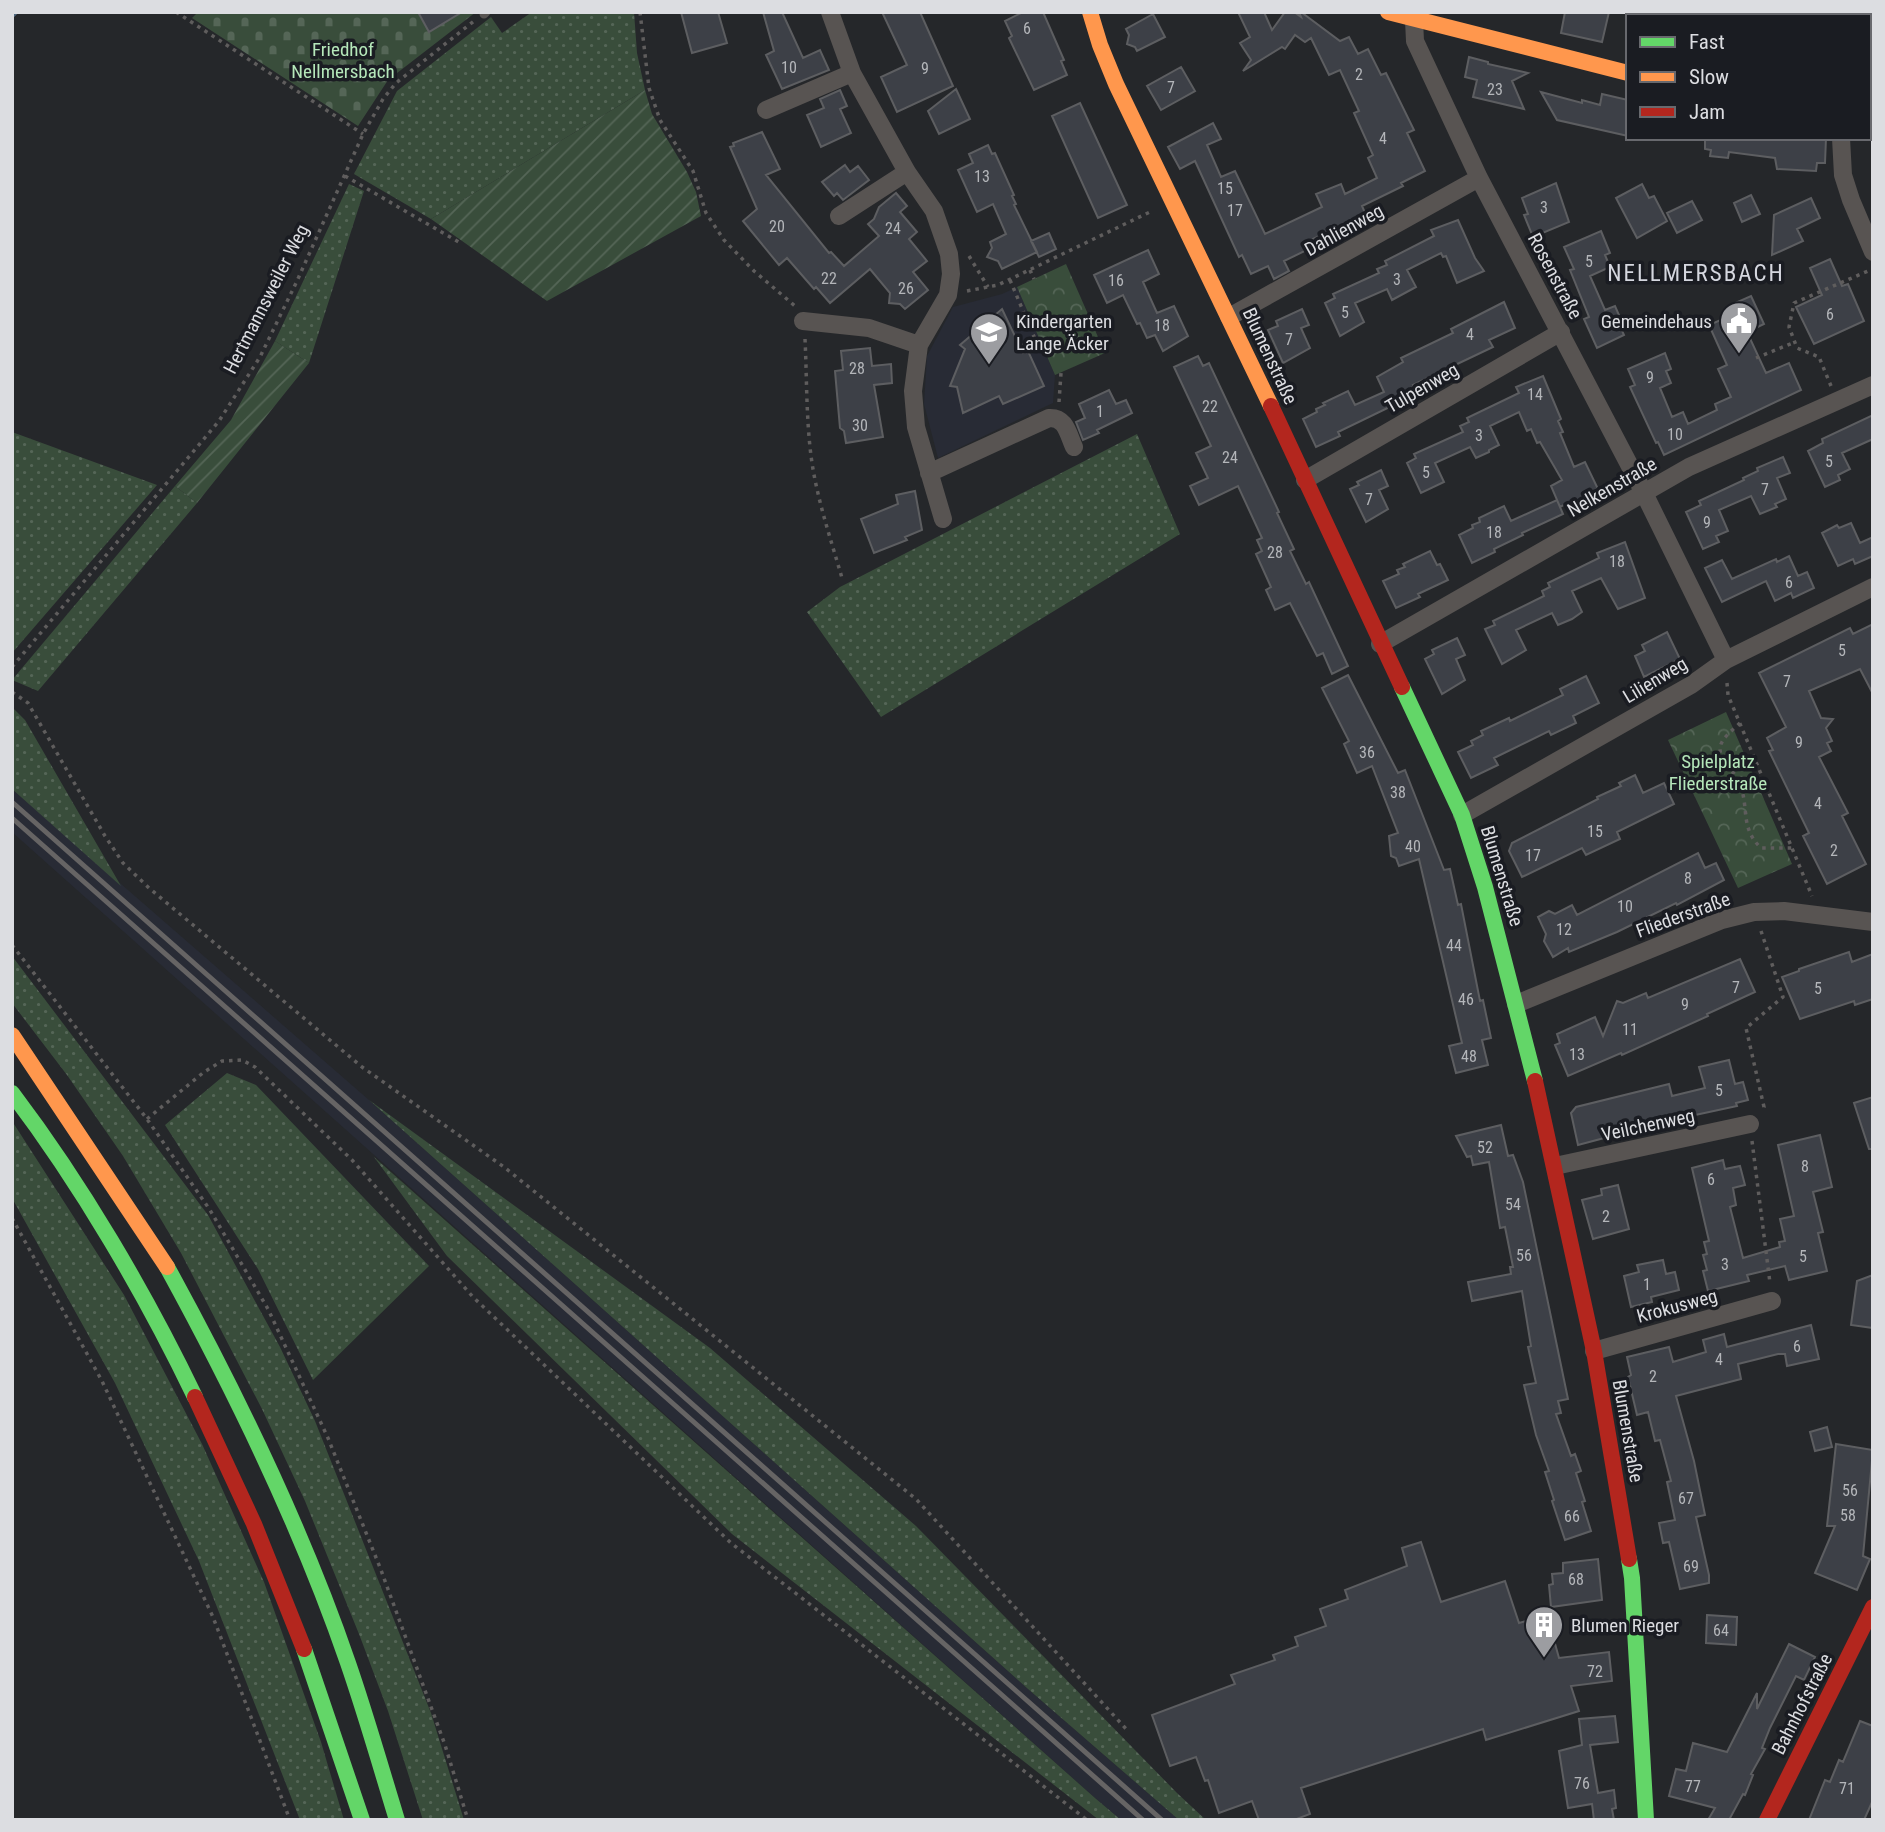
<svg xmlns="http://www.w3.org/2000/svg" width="1885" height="1832" viewBox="0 0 1885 1832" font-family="'Roboto Condensed',sans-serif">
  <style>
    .built { fill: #282b35 }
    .grass { fill: url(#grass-dots) }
    .cemetery { fill: url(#cemetery-stones) }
    .park { fill: url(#park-crowns) }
    .garden { fill: url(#garden-furrows) }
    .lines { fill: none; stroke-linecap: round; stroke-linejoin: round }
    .stream { stroke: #506980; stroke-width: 6 }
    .building { fill: #3d4047; stroke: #5d5e61; stroke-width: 2 }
    .path { stroke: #5f5d5d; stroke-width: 3.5; stroke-dasharray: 3.5 5; stroke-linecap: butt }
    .lane { stroke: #585452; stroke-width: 9 }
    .street { stroke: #585452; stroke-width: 18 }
    .fast { stroke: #63d668; stroke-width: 16 }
    .slow { stroke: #ff974d; stroke-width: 16 }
    .jam { stroke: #b3261e; stroke-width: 16 }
    .rail { stroke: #666464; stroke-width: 5 }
    .labels { text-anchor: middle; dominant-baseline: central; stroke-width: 7; stroke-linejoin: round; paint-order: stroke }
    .number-label { font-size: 16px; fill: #b4b6ba }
    .park-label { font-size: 19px; fill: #b5e7ba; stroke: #1a1c22 }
    .street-label { font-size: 19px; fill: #dcdde1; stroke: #1a1c22 }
    .poi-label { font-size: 19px; fill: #dcdde1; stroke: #1a1c22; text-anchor: start }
    .quarter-label { font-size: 23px; letter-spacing: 2px; fill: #d5d7df; stroke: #1a1c22 }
  </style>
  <defs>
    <pattern id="grass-dots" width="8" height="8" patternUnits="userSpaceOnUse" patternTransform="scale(1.75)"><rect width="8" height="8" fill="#394d3b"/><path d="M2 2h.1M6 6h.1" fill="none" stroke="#556657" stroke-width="1.8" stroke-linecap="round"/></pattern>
    <pattern id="cemetery-stones" width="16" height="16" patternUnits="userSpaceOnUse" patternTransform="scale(1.75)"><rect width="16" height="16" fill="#394d3b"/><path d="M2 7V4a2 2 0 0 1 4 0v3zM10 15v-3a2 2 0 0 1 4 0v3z" fill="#556657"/></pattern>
    <pattern id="park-crowns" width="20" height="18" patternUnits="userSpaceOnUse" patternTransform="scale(1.75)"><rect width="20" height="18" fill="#394d3b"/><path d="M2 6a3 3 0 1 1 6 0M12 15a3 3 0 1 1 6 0" fill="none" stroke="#556657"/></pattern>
    <pattern id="garden-furrows" width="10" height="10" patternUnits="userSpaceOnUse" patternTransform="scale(1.75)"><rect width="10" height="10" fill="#394d3b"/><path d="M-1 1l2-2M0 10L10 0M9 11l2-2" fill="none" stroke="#556657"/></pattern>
  </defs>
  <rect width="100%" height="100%" fill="#25272a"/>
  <path class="built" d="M1017 287 1055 375 1053 403 938 458 924 404 927 356 953 307 1002 294Z
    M12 789 369 1100 1028 1689 1179 1820H1121L1095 1798 12 832Z"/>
  <path class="grass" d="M532 12H634L637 53 645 90 431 219 354 174 397 91 491 17 502 33Z
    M349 184 364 191 309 363 275 341Z
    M12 432 157 485 12 653Z
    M1137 434 1180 534 881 717 807 612 840 587Z
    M175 486 197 503 38 691 12 680Z
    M12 707 25 720 121 886 12 789Z
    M12 956 208 1215 280 1347 315 1421 431 1713 464 1820H423L388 1711 359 1634 305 1501 262 1409 181 1253 123 1156 67 1075 12 1003Z
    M227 1073 256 1085 429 1266 313 1380 258 1269 165 1125Z
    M369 1100 710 1348 916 1526 1177 1793 1206 1820H1179L1028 1689Z
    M12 1121 124 1295 202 1444 264 1582 321 1742 344 1820H300L199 1561 115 1383 12 1198Z
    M374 1157 1095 1798 1121 1820H1099L732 1534 447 1256Z"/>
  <path class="cemetery" d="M198 12H476L388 80 358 126 192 18Z"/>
  <path class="park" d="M1066 264 1105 353 1055 375 1017 287Z
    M1726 712 1792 864 1738 888 1668 740Z"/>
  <path class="garden" d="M645 90 652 114 687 172 696 192 701 216 547 301 431 219Z
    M275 341 309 363 197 503 175 486 231 420Z"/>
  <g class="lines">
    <path class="stream" d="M12 15 15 12"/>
  </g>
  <path class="building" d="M418 12H462L429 32Z
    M681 12H718L727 43 692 53Z
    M763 12H782L803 58 820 50 829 70 782 89 766 55 774 51Z
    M882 12H920L953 86 897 112 881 77 907 65Z
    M1023 12H1043L1064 60 1061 61 1067 75 1034 90 1009 38 1012 36 1005 21Z
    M1238 12H1264L1272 30 1285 12H1294L1301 17 1299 12H1301L1340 41 1349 37 1358 54 1368 49 1381 75 1386 73 1414 130 1407 133 1425 171 1401 183 1403 186 1362 206 1366 215 1313 239 1317 245 1284 261 1289 271 1274 279 1268 266 1251 274 1242 255 1239 257 1195 161 1180 169 1168 147 1213 123 1221 139 1207 145 1221 177 1235 171 1265 234 1322 207 1316 194 1341 184 1345 194 1377 178 1368 158 1373 155 1354 113 1359 111 1340 70 1329 75 1311 38 1305 42 1295 35 1285 49 1282 47 1243 71 1251 60 1240 43 1250 37Z
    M1565 12H1609L1602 42 1561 33Z
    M1153 14 1165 37 1137 51 1135 47 1127 44 1129 35 1126 29Z
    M1469 57 1488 62V64L1528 73 1512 81 1524 109 1473 97 1477 80 1465 77Z
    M1181 67 1195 91 1161 110 1147 86Z
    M956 89 970 119 939 134 928 111Z
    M840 90 847 106 840 109 851 133 821 147 807 115 824 108 820 99Z
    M1541 92 1582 103V100L1600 105 1602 94 1628 100V136L1557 120Z
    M1080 103 1127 205 1098 218 1052 116Z
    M762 132 780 169 766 175 829 253 831 252 844 266 879 236 868 224 874 219 879 207 896 193 907 206 900 212 917 232 909 239 927 261 913 272 928 290 905 309 900 304 889 303 890 293 870 269 830 303 816 287 814 289 787 258 779 265 743 221 757 209 730 147 734 146 733 143Z
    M1705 138H1826L1825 163H1817L1816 171 1777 169 1775 158 1729 152 1728 158 1710 156 1711 150 1705 149Z
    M988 145 992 154 995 153 1014 195 1012 196 1016 204 1014 205 1037 252 1002 269 998 261 987 257 992 248 990 242 1006 234 993 204 977 212 958 170 973 163 969 154Z
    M845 165 850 172 858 166 869 180 843 200 837 193 834 196 822 182Z
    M1556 183 1569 222 1533 237 1524 215 1528 214 1522 198Z
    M1642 184 1649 198 1654 196 1667 221 1637 238 1616 198Z
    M1751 195 1760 214 1742 222 1734 203Z
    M1811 198 1820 218 1797 229 1803 241 1772 255 1774 215Z
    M1692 201 1702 220 1677 233 1667 213Z
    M1458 220 1475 258 1484 271 1457 283 1446 256 1443 257 1441 253 1407 270 1416 287 1392 300 1387 289 1355 303 1364 322 1340 336 1325 303 1335 298 1333 294 1379 273 1377 269 1387 265 1385 261 1434 236 1431 230Z
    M1601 231 1610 253 1605 255 1610 267 1590 276 1605 310 1615 306 1622 322 1619 324 1624 335 1597 348 1584 319 1589 317 1570 270 1574 269 1564 247Z
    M1049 233 1056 249 1039 257 1031 241Z
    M1148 250 1159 274 1143 282 1157 313 1174 306 1188 336 1163 351 1155 335 1147 338 1140 323 1137 324 1123 295 1107 303 1094 275Z
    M1830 259 1842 286 1848 284 1864 321 1814 344 1796 307 1822 295 1810 268Z
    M1751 296 1764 324 1747 332 1766 373 1789 363 1801 390 1664 455 1658 442 1656 443 1630 387 1635 385 1628 369 1665 353 1671 369 1666 371 1671 383 1660 388 1672 417 1683 412 1688 424 1717 410 1715 404 1731 397 1718 369 1727 365 1709 325 1737 313 1733 304Z
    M1504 302 1515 328 1489 340 1493 347 1413 385 1417 392 1399 400 1400 402 1338 432 1340 436 1316 447 1303 419 1317 412 1316 409 1325 405 1323 403 1348 391 1355 405 1384 392 1377 377 1403 362 1401 358 1453 333 1451 329Z
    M1002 309 1023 353 1028 351 1044 386 1003 404 999 396 963 413 957 387 950 386 965 349 960 345Z
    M1302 309 1309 325 1301 328 1310 348 1283 363 1268 330 1278 326 1276 321Z
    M870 348 872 366 891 364 892 383 874 385 883 437 846 443 844 431 840 428 835 371 843 370 841 351Z
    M1198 356 1203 366 1209 363 1279 512 1277 513 1294 549 1290 551 1306 584 1309 582 1348 666 1332 674 1323 653 1317 656 1290 603 1275 610 1266 590 1271 587 1256 554 1262 551 1257 540 1262 538 1238 486 1199 505 1190 486 1208 478 1196 453 1211 446 1174 367Z
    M1543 376 1561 419 1558 421 1563 432 1560 433 1574 467 1585 462 1598 489 1585 495 1590 508 1581 512 1574 500 1560 507 1551 486 1562 480 1540 442 1537 443 1531 429 1527 431 1519 412 1490 426 1499 445 1489 450V452L1476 458 1470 447 1435 463 1444 482 1421 493 1407 463 1416 458 1414 454 1463 432 1460 426 1469 422 1467 418 1519 393 1516 387Z
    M1109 390 1116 404 1126 400 1132 413 1097 430 1099 433 1083 440 1076 422 1085 418 1079 404Z
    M1873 415V439L1842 453 1850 469 1838 475 1840 480 1825 487 1808 451 1823 443 1822 439Z
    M1783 457 1790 473 1777 478 1786 499 1775 504 1777 507 1760 514 1751 496 1719 510 1728 531 1716 536 1719 542 1703 549 1686 512 1701 505 1699 501 1744 480 1743 478 1758 471 1757 468Z
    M1381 470 1388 486 1379 490 1388 509 1366 522 1350 489 1359 485 1357 482Z
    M915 491 922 530 905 537 907 540 874 553 861 519 898 504 896 495Z
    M1557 500 1563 514 1522 533 1523 535 1494 549 1495 552 1472 563 1459 535 1473 528 1472 525 1480 522 1479 518 1504 506 1511 521Z
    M1851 523 1860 543 1873 537V556L1855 564 1853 559 1838 566 1822 533 1837 525 1839 528Z
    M1625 542 1645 598 1618 609 1601 578 1572 591 1582 612 1572 619 1558 625 1552 613 1516 630 1526 650 1502 664 1485 629 1495 625 1493 621 1544 596 1542 591 1550 587 1548 583 1599 558 1597 553Z
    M1430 551 1437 565 1440 564 1448 580 1418 594 1420 597 1396 608 1383 581 1399 574 1397 570 1405 567 1403 564Z
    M1789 556 1798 576 1807 572 1814 588 1793 598 1791 593 1775 601 1766 581 1722 602 1705 568 1722 560 1732 579 1776 559 1777 562Z
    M1873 624V694L1860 669 1809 691 1821 718 1833 719 1826 728 1832 741 1827 743 1831 751 1819 757 1848 813 1842 816 1866 864 1827 884 1803 836 1809 833 1769 751 1773 750 1767 738 1786 727 1759 673 1850 628 1853 634Z
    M1667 632 1680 659 1644 677 1635 656 1645 651 1642 645Z
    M1457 638 1465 655 1456 659 1465 680 1442 694 1425 659 1434 654 1432 650Z
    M1348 675 1398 773 1405 770 1444 870 1450 869 1458 905 1461 904 1480 1001 1483 1000 1491 1038 1482 1040 1488 1065 1456 1073 1449 1046 1462 1043 1419 859 1399 866 1396 858 1391 856 1389 836 1398 833 1372 766 1357 773 1344 744 1349 741 1322 688Z
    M1586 676 1599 703 1573 716 1576 723 1551 735 1549 731 1494 758 1498 765 1471 778 1458 752 1473 745 1471 741 1483 735 1481 731 1509 718 1510 721 1563 695 1560 689Z
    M1635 775 1643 793 1664 783 1674 804 1617 832 1620 839 1586 855 1582 848 1522 877 1509 851 1512 843 1598 799 1597 797 1621 786 1619 783Z
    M1698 853 1705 868 1716 863 1724 880 1677 905 1676 903 1617 932 1569 952 1568 948 1553 957 1544 941 1546 934 1538 917 1549 911 1555 914 1572 905 1577 915Z
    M1849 952 1852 962 1873 954V999L1855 1005 1854 1001 1800 1019 1782 977 1799 971V969Z
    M1740 959 1755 992 1707 1014 1708 1016 1622 1055 1621 1053 1568 1076 1555 1045 1560 1043 1557 1034 1595 1017 1603 1036 1617 1001 1623 1003 1646 993 1648 998Z
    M1729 1060 1735 1084 1743 1082 1748 1100 1736 1103 1737 1106 1607 1134 1608 1137 1578 1145 1571 1113 1576 1107 1669 1084 1672 1096 1705 1088 1699 1067Z
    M1873 1097V1149H1869L1854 1103Z
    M1501 1125 1508 1156 1513 1155 1523 1182 1568 1399 1558 1401 1561 1413 1556 1414 1571 1456 1575 1454 1581 1471 1576 1473 1585 1501 1582 1502 1591 1531 1565 1540 1552 1501 1554 1500 1545 1472 1549 1471 1536 1435 1524 1385 1536 1383 1528 1347 1531 1346 1522 1291 1472 1301 1468 1282 1511 1274 1510 1267H1513L1505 1227 1500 1228 1489 1162 1473 1165 1471 1156 1467 1157 1456 1136Z
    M1820 1135 1832 1187 1813 1192 1823 1232 1818 1233 1827 1271 1789 1280 1785 1266 1747 1275 1749 1281 1708 1291 1703 1271 1707 1270 1703 1255 1707 1254 1704 1242 1709 1241 1692 1168 1723 1160 1725 1169 1740 1166 1745 1185 1733 1188 1736 1205 1730 1207 1743 1258 1780 1247 1779 1242 1785 1241 1780 1219 1794 1216 1778 1145Z
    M1618 1185 1629 1229 1593 1239 1582 1200 1602 1195 1601 1189Z
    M1663 1260 1666 1274 1675 1272 1679 1290 1651 1297 1652 1302 1631 1307 1624 1276 1639 1272 1637 1265Z
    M1873 1275V1328L1851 1325 1857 1281Z
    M1811 1325 1819 1359 1787 1366 1785 1354H1778L1738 1364 1741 1379 1676 1396 1694 1461 1705 1515 1696 1517 1709 1575V1583L1680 1589 1669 1542 1663 1543 1659 1523 1675 1520 1667 1482 1671 1481 1660 1440 1655 1441 1648 1412 1637 1415 1628 1377 1631 1375 1627 1357 1669 1347 1673 1362 1706 1352 1703 1340 1724 1334 1727 1347Z
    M1827 1427 1832 1447 1815 1451 1810 1432Z
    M1836 1444 1873 1450 1863 1556 1870 1559 1857 1590 1815 1573 1835 1526H1827Z
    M1421 1542 1441 1602 1505 1581 1519 1623 1547 1615 1559 1658 1609 1652 1612 1681 1571 1686 1579 1711 1486 1740 1483 1729 1301 1788 1310 1814 1294 1820H1259L1252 1801 1219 1813 1208 1780 1205 1781 1196 1757 1170 1766 1152 1715 1235 1684 1231 1675 1275 1660 1273 1655 1298 1646 1295 1637 1326 1626 1320 1609 1348 1599 1345 1590 1407 1566 1402 1548Z
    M1598 1559 1602 1600 1551 1607 1549 1585 1553 1584 1552 1574 1563 1573V1563Z
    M1707 1615 1737 1617 1736 1645 1706 1643Z
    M1789 1644 1815 1657 1804 1680 1796 1676 1770 1728 1762 1748 1765 1749 1751 1774 1753 1775 1745 1795 1743 1794 1729 1820H1708L1715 1808 1669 1796 1676 1769 1686 1771 1693 1743 1727 1752 1757 1693V1709Z
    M1615 1716 1618 1742 1590 1745 1598 1793 1614 1790 1616 1808 1612 1809 1614 1820H1594L1592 1804 1568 1808 1559 1751 1582 1745 1579 1719Z
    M1860 1721 1873 1726V1800L1864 1820H1809L1825 1780 1830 1782 1839 1760 1843 1762Z"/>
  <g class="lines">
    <path class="path" d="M176 12 363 134
      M640 12 649 88 660 120 693 171 706 213 724 240 754 271 795 306
      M345 176 462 244
      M969 256 988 287
      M1030 270 1034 279
      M1010 280 1035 339 1019 347
      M967 291 998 285 1152 211
      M805 339C807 380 806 422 812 463 818 502 831 540 842 578
      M1756 358 1795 342
      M1831 386 1819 357 1797 348 1789 327 1794 303 1868 271
      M1059 402 1061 373
      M12 667 219 421 260 357 297 281 363 134 383 99 396 83 474 21
      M1727 683 1728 695 1812 896
      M12 692 28 703 105 836 123 863 149 888 362 1067 504 1167 916 1499 1128 1731
      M1740 723C1733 730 1720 739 1720 749 1720 762 1735 771 1739 782 1750 807 1739 827 1761 848H1792
      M1761 931 1783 997 1746 1028 1764 1107 1762 1110
      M12 945 147 1119 210 1210 268 1309 328 1438 381 1570 445 1745 468 1820
      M147 1119 204 1072 222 1061 242 1060 255 1067 352 1160 473 1297 731 1543 1087 1820
      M1752 1141 1770 1283
      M12 1218 102 1381 213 1617 290 1820"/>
    <path class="lane" d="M484 14 486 12"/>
    <path class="street" d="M830 12 852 73 907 172 934 211 949 254 951 274 948 295 919 345 913 391 916 427 943 519
      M1417 12 1414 20 1415 41 1479 178 1644 493 1726 660
      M1845 12V16
      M766 110 852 73
      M1841 138 1843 175 1851 200 1873 252
      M839 216 907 172
      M1229 317 1479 178
      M803 321 869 328 919 345
      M929 473 1049 418C1066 417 1068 434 1074 447
      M1305 480 1561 332
      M1380 644 1689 467 1873 385
      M1462 815 1691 685 1726 660 1873 587
      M1516 1004 1722 920 1754 912 1784 911 1873 922
      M1555 1166 1750 1124
      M1594 1351 1772 1301"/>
    <path class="fast" d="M1402 687 1462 815 1485 887 1535 1081
      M12 1093C81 1184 145 1293 195 1397
      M167 1267C235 1391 302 1529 348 1663 366 1715 381 1768 397 1820
      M1629 1559 1632 1578 1646 1820
      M304 1649 362 1820"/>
    <path class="slow" d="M1090 12 1100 45 1116 84 1271 406
      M1388 12 1628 73
      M1869 118H1873
      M12 1035 167 1267"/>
    <path class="jam" d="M1271 406 1402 687
      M1535 1081 1594 1351 1629 1559
      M195 1397 254 1524 304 1649
      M1767 1820 1873 1607"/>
    <path class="rail" d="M12 802 1162 1820
      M12 818 1143 1820"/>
  </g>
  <defs>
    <symbol id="civic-pin" viewBox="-11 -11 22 30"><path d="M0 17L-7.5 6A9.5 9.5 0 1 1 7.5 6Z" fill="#9c9da1" stroke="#1a1c22"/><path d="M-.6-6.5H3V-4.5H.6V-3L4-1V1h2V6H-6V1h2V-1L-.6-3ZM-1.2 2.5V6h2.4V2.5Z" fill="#fff"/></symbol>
    <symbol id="school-pin" viewBox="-11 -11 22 30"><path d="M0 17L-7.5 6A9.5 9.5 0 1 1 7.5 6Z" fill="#9c9da1" stroke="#1a1c22"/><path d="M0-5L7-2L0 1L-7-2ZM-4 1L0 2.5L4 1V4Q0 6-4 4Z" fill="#fff"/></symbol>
    <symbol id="building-pin" viewBox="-11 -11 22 30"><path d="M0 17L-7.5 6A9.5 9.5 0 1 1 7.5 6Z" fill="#9c9da1" stroke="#1a1c22"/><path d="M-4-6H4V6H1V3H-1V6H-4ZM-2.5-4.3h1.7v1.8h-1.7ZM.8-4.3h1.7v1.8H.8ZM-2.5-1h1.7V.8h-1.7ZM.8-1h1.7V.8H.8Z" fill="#fff"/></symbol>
  </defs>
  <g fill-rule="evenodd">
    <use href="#civic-pin" x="1717" y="299" width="44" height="60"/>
    <use href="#school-pin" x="967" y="310" width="44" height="60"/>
    <use href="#building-pin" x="1522" y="1603" width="44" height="60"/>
  </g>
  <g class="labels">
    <g class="number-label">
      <text x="1027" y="28">6</text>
      <text x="789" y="67">10</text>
      <text x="925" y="68">9</text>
      <text x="1359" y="74">2</text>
      <text x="1171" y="87">7</text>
      <text x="1495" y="89">23</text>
      <text x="1383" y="138">4</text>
      <text x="982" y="176">13</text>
      <text x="1225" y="188">15</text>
      <text x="1544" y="207">3</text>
      <text x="1235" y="210">17</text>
      <text x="777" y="226">20</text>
      <text x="893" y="228">24</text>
      <text x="1589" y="261">5</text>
      <text x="829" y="278">22</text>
      <text x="1397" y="279">3</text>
      <text x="1116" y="280">16</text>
      <text x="906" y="288">26</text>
      <text x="1345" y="312">5</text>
      <text x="1830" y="314">6</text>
      <text x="1162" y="325">18</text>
      <text x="1470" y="334">4</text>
      <text x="1289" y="339">7</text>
      <text x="857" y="368">28</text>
      <text x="1650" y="377">9</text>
      <text x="1535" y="394">14</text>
      <text x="1210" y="406">22</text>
      <text x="1100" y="411">1</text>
      <text x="860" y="425">30</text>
      <text x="1675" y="434">10</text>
      <text x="1479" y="435">3</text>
      <text x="1230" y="457">24</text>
      <text x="1829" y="461">5</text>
      <text x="1426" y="472">5</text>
      <text x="1765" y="489">7</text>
      <text x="1369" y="499">7</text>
      <text x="1707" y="522">9</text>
      <text x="1494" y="532">18</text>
      <text x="1275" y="552">28</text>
      <text x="1617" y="561">18</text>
      <text x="1789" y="582">6</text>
      <text x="1842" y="650">5</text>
      <text x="1787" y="681">7</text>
      <text x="1799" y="742">9</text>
      <text x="1367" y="752">36</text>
      <text x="1398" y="792">38</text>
      <text x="1818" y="803">4</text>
      <text x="1595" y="831">15</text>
      <text x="1413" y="846">40</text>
      <text x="1834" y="850">2</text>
      <text x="1533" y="855">17</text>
      <text x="1688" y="878">8</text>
      <text x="1625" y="906">10</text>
      <text x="1564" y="929">12</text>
      <text x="1454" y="945">44</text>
      <text x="1736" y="987">7</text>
      <text x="1818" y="988">5</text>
      <text x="1466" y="999">46</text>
      <text x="1685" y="1004">9</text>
      <text x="1630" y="1029">11</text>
      <text x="1577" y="1054">13</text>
      <text x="1469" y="1056">48</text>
      <text x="1719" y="1090">5</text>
      <text x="1485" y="1147">52</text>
      <text x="1805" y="1166">8</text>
      <text x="1711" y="1179">6</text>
      <text x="1513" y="1204">54</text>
      <text x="1606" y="1216">2</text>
      <text x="1524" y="1255">56</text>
      <text x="1803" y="1256">5</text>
      <text x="1725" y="1264">3</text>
      <text x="1647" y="1284">1</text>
      <text x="1797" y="1346">6</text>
      <text x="1719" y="1359">4</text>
      <text x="1653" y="1376">2</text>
      <text x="1850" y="1490">56</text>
      <text x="1686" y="1498">67</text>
      <text x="1848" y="1515">58</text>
      <text x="1572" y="1516">66</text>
      <text x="1691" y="1566">69</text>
      <text x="1576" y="1579">68</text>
      <text x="1721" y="1630">64</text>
      <text x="1595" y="1671">72</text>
      <text x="1582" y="1783">76</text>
      <text x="1693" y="1786">77</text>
      <text x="1847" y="1788">71</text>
    </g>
    <g class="park-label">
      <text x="343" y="49">Friedhof<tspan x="343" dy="22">Nellmersbach</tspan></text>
      <text x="1718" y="761">Spielplatz<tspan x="1718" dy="22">Fliederstraße</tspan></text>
    </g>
    <g class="street-label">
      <text transform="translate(1344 230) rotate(-29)">Dahlienweg</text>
      <text transform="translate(1555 276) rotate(62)">Rosenstraße</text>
      <text transform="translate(266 299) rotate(-63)">Hertmannsweiler Weg</text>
      <text transform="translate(1270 356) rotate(65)">Blumenstraße</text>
      <text transform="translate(1422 388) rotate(-30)">Tulpenweg</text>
      <text transform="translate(1612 487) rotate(-30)">Nelkenstraße</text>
      <text transform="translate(1655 680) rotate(-31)">Lilienweg</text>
      <text transform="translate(1502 876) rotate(73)">Blumenstraße</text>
      <text transform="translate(1683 915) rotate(-20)">Fliederstraße</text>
      <text transform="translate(1648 1125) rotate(-12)">Veilchenweg</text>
      <text transform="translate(1677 1306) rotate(-15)">Krokusweg</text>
      <text transform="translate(1628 1431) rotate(80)">Blumenstraße</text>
      <text transform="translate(1802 1704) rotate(-63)">Bahnhofstraße</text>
    </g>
    <g class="poi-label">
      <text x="1016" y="321">Kindergarten<tspan x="1016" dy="22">Lange Äcker</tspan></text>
      <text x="1712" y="321" text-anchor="end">Gemeindehaus</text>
      <text x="1571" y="1625">Blumen Rieger</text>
    </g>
    <g class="quarter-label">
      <text x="1696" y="273">NELLMERSBACH</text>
    </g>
  </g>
  <rect width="1885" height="1832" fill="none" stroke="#dcdde1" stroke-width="28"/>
  <rect x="1626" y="14" width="245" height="126" fill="#1a1c22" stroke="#68696e" stroke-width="2"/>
  <rect x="1640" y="37" width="35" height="10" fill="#63d668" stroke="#68696e" stroke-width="2"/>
  <text x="1689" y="49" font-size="21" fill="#dcdde1">Fast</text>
  <rect x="1640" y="72" width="35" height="10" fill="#ff974d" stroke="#68696e" stroke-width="2"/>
  <text x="1689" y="84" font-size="21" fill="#dcdde1">Slow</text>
  <rect x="1640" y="107" width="35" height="10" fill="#b3261e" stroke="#68696e" stroke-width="2"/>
  <text x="1689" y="119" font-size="21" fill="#dcdde1">Jam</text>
</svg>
